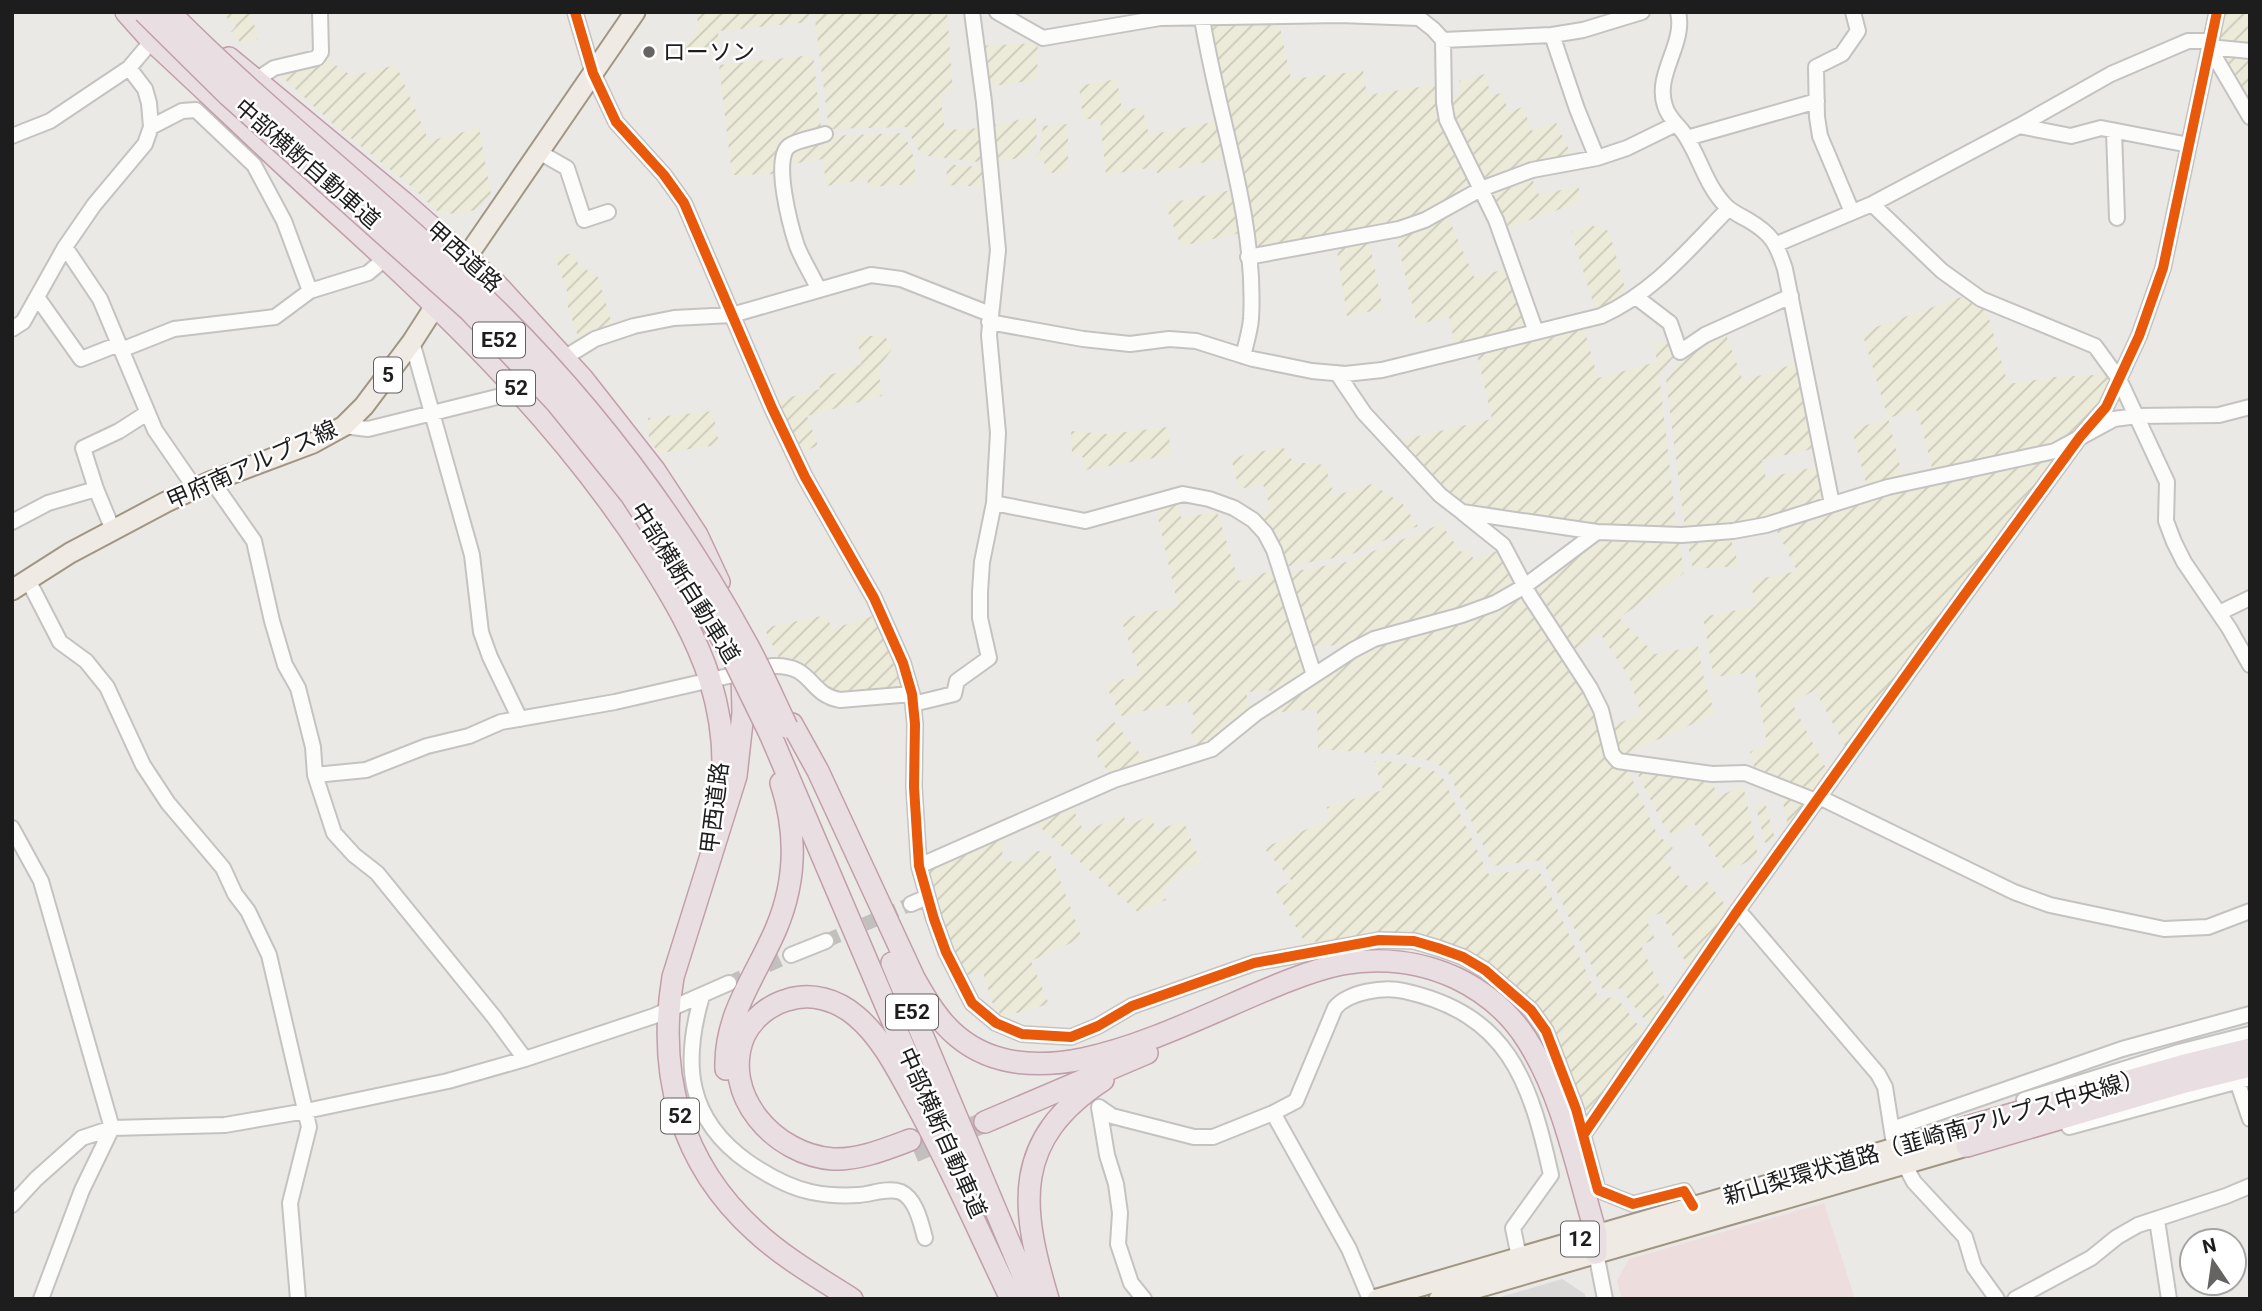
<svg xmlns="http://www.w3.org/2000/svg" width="2262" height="1311" viewBox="0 0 2262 1311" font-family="Roboto,'Noto Sans JP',sans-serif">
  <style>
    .residential { fill: #dad9d7 }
    .commercial { fill: #eddddc }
    .farmland { fill: url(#farmland-furrows) }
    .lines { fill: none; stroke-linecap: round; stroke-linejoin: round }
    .minor-tunnel { stroke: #c2c0be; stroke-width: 14; stroke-dasharray: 14 7; stroke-linecap: butt }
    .highway-tunnel { stroke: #c2c0be; stroke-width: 21; stroke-dasharray: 21 10; stroke-linecap: butt }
    .minor-casing { stroke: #c4c3c2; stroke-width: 18 }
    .major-casing { stroke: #a19583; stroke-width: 23 }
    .highway-casing { stroke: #c09eaa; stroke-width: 24 }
    .minor { stroke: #fcfcfb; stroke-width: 14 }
    .major { stroke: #f0eae4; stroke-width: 19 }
    .highway { stroke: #e9dee1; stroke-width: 21 }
    .highway-bridge-casing { stroke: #c09eaa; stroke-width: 24; stroke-linecap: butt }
    .highway-bridge { stroke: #e9dee1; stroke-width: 21 }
    .cycleway-casing { stroke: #fff; stroke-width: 15 }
    .cycleway { stroke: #e8590c; stroke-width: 10 }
    .poi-dot { fill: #656463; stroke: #fff; stroke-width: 2.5 }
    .labels { text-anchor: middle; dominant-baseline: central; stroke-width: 5; stroke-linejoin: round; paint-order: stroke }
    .shield { fill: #fff; stroke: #616161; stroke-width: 2 }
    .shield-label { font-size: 21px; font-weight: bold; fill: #1d1d1d }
    .poi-label { font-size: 23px; fill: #1d1d1d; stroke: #fff; text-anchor: start }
    .street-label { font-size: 23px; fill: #1d1d1d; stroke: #fff }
  </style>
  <defs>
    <pattern id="farmland-furrows" width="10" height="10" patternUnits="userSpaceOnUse" patternTransform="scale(1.75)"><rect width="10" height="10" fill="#ecebd9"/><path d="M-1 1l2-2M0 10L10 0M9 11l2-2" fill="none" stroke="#cac9ba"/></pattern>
  </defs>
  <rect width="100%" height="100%" fill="#ebe9e6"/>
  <path class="residential" d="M1562 1279 1585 1294 1586 1299H1494Z"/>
  <path class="commercial" d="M1824 1203 1855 1299H1622L1617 1281 1629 1259Z"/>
  <path class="farmland" d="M221 12H251L258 39 242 44 231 32 236 26Z
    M697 12H809L810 22 718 31 719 48 679 54 698 29Z
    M814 12H947L953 92 940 94 945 130 983 128 987 163 921 155 906 127 829 129Z
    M2223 12H2250V46L2217 43Z
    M1207 23H1279L1291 79 1363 71 1367 95 1439 84 1475 186 1419 214 1388 226 1253 250Z
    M1038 43 1037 80 985 87 980 46Z
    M2222 53 2250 54V104Z
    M813 55 821 128 785 142 778 174 732 175 719 65Z
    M326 59 352 76 396 65 429 141 479 128 491 195 476 210 441 215 412 187 332 123 278 73Z
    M1485 74 1491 95 1503 93 1508 112 1523 107 1532 131 1556 123 1573 158 1488 182 1482 180 1460 133 1453 116 1451 97 1459 95V81Z
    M1117 79 1122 111 1142 107 1149 135 1218 121 1227 157 1157 173 1155 167 1106 175 1100 119H1083L1079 86Z
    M1036 116 1037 134 1033 150 1025 157 995 162 990 126Z
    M1068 124V172L1045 173 1044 159H1034L1040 151 1043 126Z
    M904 133 914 158 916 184 869 187 867 179 826 186 823 159 785 165V154L827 136Z
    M947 164 988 168V187L946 185Z
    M1530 174 1539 195 1578 186 1581 196 1577 203 1507 228 1488 190Z
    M1232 190 1240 233 1181 246 1165 204Z
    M1446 212 1474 277 1510 268 1530 329 1455 347 1449 316 1417 325 1395 232Z
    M1590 225 1609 231 1628 298 1596 312 1571 232Z
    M1369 240 1383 309 1347 316 1336 244Z
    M573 253 579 265 598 277 613 327 579 339 568 308V294L555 257Z
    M1967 295 1985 305 2008 384 2055 377 2113 374 2114 381 2081 429 2061 442 1933 471 1917 410 1888 418 1903 478 1867 487 1852 430 1888 418 1862 332Z
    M1583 326 1598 378 1657 362 1654 344 1673 339 1675 356 1659 374 1677 530 1605 529 1473 509 1447 491 1397 441 1492 419 1476 350Z
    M1724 329 1743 381 1800 362 1817 448 1762 460 1766 478 1820 466 1826 501 1765 521 1685 529 1666 381 1683 355Z
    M857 336H885L892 349 878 369 882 396 807 416 818 446 803 451 776 401 820 389 818 379 861 364Z
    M713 411 719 445 659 453 649 440 648 418Z
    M1168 427 1171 455 1085 470 1083 457 1072 454 1071 431 1108 434Z
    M1283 447 1293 462 1325 465 1334 496 1372 484 1403 504 1418 526 1350 555 1284 567 1257 517 1271 510 1263 484 1239 489 1231 458Z
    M2056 454 2060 458 2001 529 1846 748 1815 690 1792 703 1829 774 1814 796 1755 770 1750 752 1767 745 1755 672 1714 677 1703 617 1756 606 1750 581 1797 571 1775 527 1882 493Z
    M1177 499 1181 518 1217 512 1239 581 1277 569 1309 671 1280 690 1246 692 1250 709 1215 740 1195 747 1190 727 1197 724 1188 701 1121 716 1105 684 1140 675 1121 619 1178 606 1155 504Z
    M1441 524 1461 552 1468 549 1474 560 1499 550 1517 581 1515 586 1497 597 1444 616 1366 634 1353 644 1310 647 1286 573 1346 562Z
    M1730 536 1739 566 1693 569 1687 540Z
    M1605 538 1679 540 1684 573 1619 618 1655 654 1698 646 1704 679 1715 714 1619 757 1610 727 1641 714 1629 677 1599 632 1571 653 1529 589 1588 542Z
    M1523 593 1597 712 1610 763 1627 768 1657 834 1673 848 1663 858 1692 891 1706 880 1731 912 1690 971 1661 913 1646 919 1655 939 1641 945 1667 1003 1651 1027 1619 988 1603 990 1542 860 1493 866 1448 772 1435 762 1402 755 1318 749 1317 709 1260 714 1375 643Z
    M826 615 832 629 876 615 890 647 900 684 898 690 834 693 780 660 764 628Z
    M1114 722 1148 763 1109 773 1095 753 1102 747 1093 737Z
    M1374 761 1399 762 1434 771 1443 778 1489 875 1538 868 1599 999 1616 997 1646 1035 1590 1113 1578 1103 1568 1066 1551 1028 1521 991 1486 964 1441 943 1399 933 1305 943 1275 890 1292 881 1264 848 1330 819 1327 807 1383 790Z
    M1636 771 1711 779 1718 797 1743 785 1758 856 1726 873 1694 823 1673 835 1664 826Z
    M1781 793 1809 805 1789 831Z
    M1765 802 1775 839 1765 843 1755 804Z
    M1071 804 1084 832 1122 815 1130 825 1150 815 1157 831 1183 820 1201 863 1182 871 1163 892 1166 900 1138 912 1036 824V817Z
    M1005 832 1001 862 1028 861 1030 851H1049L1082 938 1031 961 1049 1004 1002 1017 992 1002 983 972 962 976 926 871 929 865Z"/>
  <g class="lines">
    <path class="minor-tunnel" d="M826 941 911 904
      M729 983 791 955"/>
    <path class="highway-tunnel" d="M914 1152 985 1122"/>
    <defs>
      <path id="minor" d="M575 12 593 73 616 122 664 175 684 203 772 408 805 477 874 598 903 663 912 694 915 724 914 787 919 866 934 919 946 952 972 1003 996 1023 1022 1034 1071 1037 1098 1026 1132 1006 1254 963 1379 940 1414 941 1438 948 1463 957 1485 970 1531 1010 1546 1031 1576 1109 1598 1190 1633 1204 1684 1191 1693 1206
        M997 12 1043 38 1160 18 1340 15 1419 18 1433 29 1443 40 1444 103 1447 120 1496 220 1536 332
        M1201 12C1216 113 1257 216 1251 319 1250 331 1246 344 1243 356
        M1678 12C1686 44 1654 74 1665 106 1668 117 1677 124 1683 132 1700 156 1705 185 1726 206 1732 212 1741 216 1748 220 1772 234 1777 244 1785 269L1832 504
        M1552 35 1577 109 1597 158
        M1443 40 1552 35 1583 30 1642 12
        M2209 47 2250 117
        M2209 47 2250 51
        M256 80 274 68 317 58 321 52 320 12
        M2019 126 2071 136 2101 128 2189 145
        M151 127 182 111 196 110 254 165 284 221 310 291
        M2114 131 2117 218
        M12 136 50 121 129 68 156 36
        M1687 138 1817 101
        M539 152 567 168 584 220 608 212
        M1872 204 1942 271 1981 299 2095 346 2119 379 2167 482 2166 521 2174 542 2184 562 2229 628 2250 665
        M1852 212 1820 136 1817 117 1816 67 1842 54 1858 31 1853 12
        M1777 244 1872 204 2019 126 2111 74 2188 41H2210
        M65 247 100 299 155 430 195 488
        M1248 257 1399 229 1425 220 1481 189 1532 170 1597 158 1627 148 1676 124
        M819 290C812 275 803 261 797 246 791 228 772 159 789 146 797 140 814 138 825 134
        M37 297 81 359 119 344
        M1636 297 1670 323 1680 352 1705 335 1791 296
        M989 322 1083 339 1130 344 1169 339 1196 341 1253 359 1312 371 1345 374 1382 370 1601 316C1653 293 1689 249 1728 209
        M12 329 23 322 65 247 94 205 145 144 151 127 149 103 145 89 129 68
        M412 342 472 555 481 632 490 657 520 719
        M121 350 174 329 275 317 310 291 368 273 387 257
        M564 358 595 339 634 326 674 318 732 315 871 275 901 279 990 314
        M1337 373 1364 413 1440 495 1462 512 1597 532 1682 535 1733 531 1766 525 1888 487 2055 451 2114 419 2137 416 2219 415 2250 407
        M344 426 368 429 501 396 515 387
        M212 481 254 541 272 621 285 665 298 688 313 747 315 775 334 833 354 855 377 873 494 1017 525 1059
        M994 503 1085 521 1183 494 1209 499 1234 508 1253 520 1265 533 1274 550 1314 675
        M1463 513 1503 545 1530 596 1590 688 1601 710 1612 754 1618 761 1712 774 1745 773 1816 801
        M12 522 48 503 96 489
        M113 530 96 489 83 448 119 431 147 413
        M28 580 60 642 86 661 107 687 143 765 168 803 223 868 235 894 248 911 269 955 309 1127 290 1203 298 1299
        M2219 613 2250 598
        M913 704 954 694 957 681 989 658 980 618V592L982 562 994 503 998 433 989 335 998 250 984 102 972 12
        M315 775 366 770 427 746 469 736 501 722 615 702 772 666C814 664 807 694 840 700L912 694
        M1819 797 2014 892 2050 905 2164 929 2208 927 2250 911
        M12 828 41 881 112 1128 82 1190 41 1299
        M919 866 1114 780 1212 749 1255 714 1353 650 1374 639 1462 615 1495 603 1525 586 1597 532
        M911 904 927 897
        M1738 910 1878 1074 1885 1087 1893 1138
        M791 955 826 941
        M702 996C682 1064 687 1119 748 1162 767 1175 788 1187 811 1192 825 1195 844 1196 859 1195 872 1194 888 1187 901 1192 916 1199 921 1223 925 1238
        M2237 1081 2250 1119
        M2024 1100 2179 1052 2250 1034
        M1273 1113 1349 1249 1370 1299
        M2069 1127 2250 1078
        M1892 1129 2122 1049 2250 1014
        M1584 1134 1738 910 1941 627 2080 437 2106 407 2139 336 2163 268 2217 12
        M1907 1169 1914 1182 1965 1237 1974 1267 1997 1299
        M12 1205 36 1179 82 1138 112 1128 225 1125 306 1111 448 1081 525 1059 654 1016 729 983
        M2157 1220 2169 1299
        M1596 1253 1605 1299
        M1144 1299 1131 1283 1118 1244 1120 1213 1116 1184 1107 1155 1099 1107 1112 1116 1194 1137H1213L1273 1113 1296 1101 1335 1008C1348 992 1384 986 1404 991 1508 1014 1530 1080 1551 1175L1513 1228 1519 1257
        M2015 1299 2091 1258 2117 1237 2138 1225 2226 1196 2250 1186"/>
      <path id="major" d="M12 590 70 553 166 502 212 481 313 443 344 426 364 406 412 342 466 258 635 12
        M1377 1299 1963 1128
        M1439 1299 1967 1146"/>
      <path id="highway" d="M126 12 151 40C212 96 271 154 333 210 449 315 563 425 648 558 672 596 696 636 710 680 721 716 726 757 721 795
        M229 58 403 202 496 284 582 378 655 471 697 535 719 582
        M742 674 743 713 736 776 673 977C657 1074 680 1163 755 1231 784 1258 819 1278 852 1299
        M792 724 818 771 914 978C926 999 939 1022 958 1037 1059 1120 1236 985 1342 964 1381 957 1421 962 1456 978 1485 992 1510 1013 1527 1040 1563 1096 1577 1170 1596 1234V1253
        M771 736 922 1090
        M892 963 1033 1299
        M726 1069C724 1015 756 976 776 929 796 882 797 832 781 783
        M985 1122 1147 1053
        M1963 1128 2181 1066 2250 1049
        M910 1140C886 1149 859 1160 833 1159 775 1155 720 1095 744 1036 752 1019 769 1005 787 1000 812 992 837 1000 856 1016 882 1038 897 1069 913 1098 949 1163 979 1232 1011 1299
        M1967 1146 2185 1082 2250 1066
        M1048 1299C1020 1205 1012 1140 1103 1080"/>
    </defs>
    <use href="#minor" class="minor-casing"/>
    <use href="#major" class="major-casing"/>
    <use href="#highway" class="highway-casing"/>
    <use href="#minor" class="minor"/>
    <use href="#major" class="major"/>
    <use href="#highway" class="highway"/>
    <defs>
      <path id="highway-bridge" d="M144 12 228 95 470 311 556 402 631 495 699 599 733 658 771 736
        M169 12C270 114 384 201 487 301 591 402 679 519 748 646 762 672 774 700 787 727"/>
    </defs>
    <use href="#highway-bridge" class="highway-bridge-casing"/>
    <use href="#highway-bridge" class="highway-bridge"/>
    <defs>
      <path id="cycleway" d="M575 12 593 73 616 122 664 175 684 203 772 408 805 477 874 598 903 663 912 694 915 724 914 787 919 866 934 919 946 952 972 1003 996 1023 1022 1034 1071 1037 1098 1026 1132 1006 1254 963 1379 940 1414 941 1438 948 1463 957 1485 970 1531 1010 1546 1031 1576 1109 1598 1190 1633 1204 1684 1191 1693 1206
        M1584 1134 1738 910 1941 627 2080 437 2106 407 2139 336 2163 268 2217 12"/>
    </defs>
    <use href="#cycleway" class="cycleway-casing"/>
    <use href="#cycleway" class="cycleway"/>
  </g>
  <circle class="poi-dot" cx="649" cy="52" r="7"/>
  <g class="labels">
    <g class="shield">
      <rect x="473" y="322.5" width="52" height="35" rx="5"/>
      <rect x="374" y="357.5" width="28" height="35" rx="5"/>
      <rect x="497" y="370.5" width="38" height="35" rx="5"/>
      <rect x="886" y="994.5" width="52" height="35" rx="5"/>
      <rect x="661" y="1098.5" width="38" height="35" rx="5"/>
      <rect x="1561" y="1221.5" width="38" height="35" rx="5"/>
    </g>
    <g class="shield-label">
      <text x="499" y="340">E52</text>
      <text x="388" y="375">5</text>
      <text x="516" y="388">52</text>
      <text x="912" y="1012">E52</text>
      <text x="680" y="1116">52</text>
      <text x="1580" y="1239">12</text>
    </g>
    <g class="poi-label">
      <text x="663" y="52">ローソン</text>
    </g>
    <g class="street-label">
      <text transform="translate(307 164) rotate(41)">中部横断自動車道</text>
      <text transform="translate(464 257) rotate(42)">甲西道路</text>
      <text transform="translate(252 465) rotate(-24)">甲府南アルプス線</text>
      <text transform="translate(685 583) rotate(58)">中部横断自動車道</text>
      <text transform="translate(715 808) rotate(-83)">甲西道路</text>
      <text transform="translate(942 1133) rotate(66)">中部横断自動車道</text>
      <text transform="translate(1934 1137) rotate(-16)">新山梨環状道路（韮崎南アルプス中央線）</text>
    </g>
  </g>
  <rect width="2262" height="1311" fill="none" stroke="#1d1d1d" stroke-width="28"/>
  <g transform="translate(2213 1262) rotate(347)"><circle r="33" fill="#ffffff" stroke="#a5a5a5" stroke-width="2"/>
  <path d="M0-5L12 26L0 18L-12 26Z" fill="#656463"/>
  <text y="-10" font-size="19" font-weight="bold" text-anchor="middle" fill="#1d1d1d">N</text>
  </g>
</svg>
